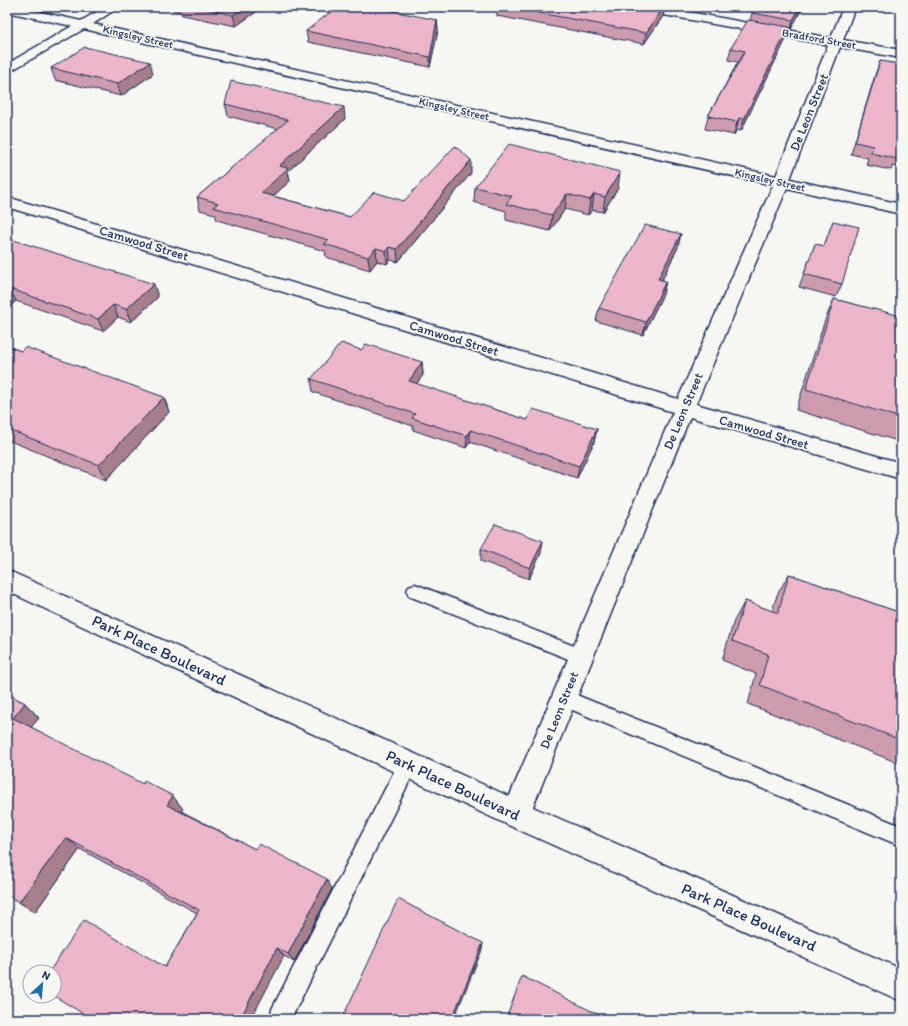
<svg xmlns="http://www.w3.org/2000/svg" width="908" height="1026" viewBox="0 0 908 1026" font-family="Itim,sans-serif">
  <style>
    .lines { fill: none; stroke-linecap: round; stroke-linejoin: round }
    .service-casing { stroke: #1b2f5e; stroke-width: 3 }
    .minor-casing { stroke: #1b2f5e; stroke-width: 3 }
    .secondary-casing { stroke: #1b2f5e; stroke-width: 3 }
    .service { fill: #f6f6f2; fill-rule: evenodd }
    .minor { fill: #f6f6f2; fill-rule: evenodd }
    .secondary { fill: #f6f6f2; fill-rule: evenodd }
    .wall { fill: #cc9cae; stroke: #1b2f5e }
    .shaded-wall { fill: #a67f8d; stroke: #1b2f5e }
    .building { fill: #edb5ca; stroke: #1b2f5e }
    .labels { text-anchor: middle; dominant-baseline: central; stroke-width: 3.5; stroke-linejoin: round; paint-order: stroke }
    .far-street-label { font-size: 11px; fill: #1b2f5e; stroke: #f6f6f2 }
    .street-label { font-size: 13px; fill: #1b2f5e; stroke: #f6f6f2 }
    .near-street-label { font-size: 16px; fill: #1b2f5e; stroke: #f6f6f2 }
  </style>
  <rect width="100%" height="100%" fill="#f6f6f2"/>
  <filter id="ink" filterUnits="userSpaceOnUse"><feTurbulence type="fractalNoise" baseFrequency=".025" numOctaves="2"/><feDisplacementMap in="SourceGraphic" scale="8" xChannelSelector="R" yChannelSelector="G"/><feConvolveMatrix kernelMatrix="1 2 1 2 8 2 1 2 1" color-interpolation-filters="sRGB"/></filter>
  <g filter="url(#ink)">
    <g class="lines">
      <defs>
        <path id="service" d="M415 584 587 651 589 656 587 661 581 664 409 596 407 591 409 586Z
          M564 690 901 826V846L558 704 555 698 558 692Z
          M408 755 415 758 417 764 415 770 291 1019H270L272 1009 401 758Z"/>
        <path id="minor" d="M7 7H18L81 21 105 7H119L93 24 776 176 828 45 642 11 636 7H661L831 38 843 7H855L843 40 901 50V58L840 47 790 179 901 204V214L787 188 696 404 901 463V479L690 417 526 824 516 828 506 824 502 814 673 412 7 207V197L678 399 773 185 84 29 7 73V64L72 26 7 12Z"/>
        <path id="secondary" d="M7 570 526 804 901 969V1001L506 824 7 591Z"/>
      </defs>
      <use href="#service" class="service-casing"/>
      <use href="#minor" class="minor-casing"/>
      <use href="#secondary" class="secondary-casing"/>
      <use href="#service" class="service"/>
      <use href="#minor" class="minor"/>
      <use href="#secondary" class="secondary"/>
    </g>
    <path class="wall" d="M160 7H263L236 26 182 15 181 12Z
      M497 7H665L663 16 644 44 497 16Z
      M803 7 791 29H789L786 39 741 131 736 130 734 135 705 129 708 116 738 62 728 60 731 48 750 20 752 13Z
      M437 20 438 30 430 67 308 42 306 31Z
      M901 56V168L893 166 891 170 866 165 868 158 851 154 876 72 880 61 898 64Z
      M51 68 153 74 121 96 55 80Z
      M225 104 345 119 288 171 290 181 273 196 350 217 404 201 471 173 398 262 390 260 387 264 377 261 370 270 326 257 325 251 217 220 215 214 200 210 197 197 278 129 228 116Z
      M475 187 618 188 603 212 592 210 588 215 565 209 550 231 506 220V211L474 202Z
      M833 221 842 284 836 297 799 287 815 244 824 246Z
      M7 238 158 297 131 322 118 317 103 331 16 301 7 308Z
      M678 247 662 280 666 281 663 294 643 335 596 321 599 308Z
      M834 299 899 316 901 307V442L796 410 825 320Z
      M7 346 21 351 164 397 169 412 106 480 10 441 7 443Z
      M361 350 422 362 423 375 416 384 527 420 597 429 594 442 577 478 470 442 466 448 413 430V426L313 392 311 379Z
      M481 549 541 553 529 579 481 561Z
      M789 574 901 613V764L748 704 756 674 722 660 734 621 745 601 772 611 777 595Z
      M7 694 25 703 39 718 31 727 183 809 181 811 332 889 294 962 284 956 165 967 197 913 80 849 35 912 7 895Z"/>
    <path class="shaded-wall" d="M245 7H263L236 26 233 15Z
      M664 7H665L663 16 644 44 646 33Z
      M800 7H803L791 29 793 20Z
      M437 20 438 30 430 67V57Z
      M789 27 786 39 741 131 744 119Z
      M150 62 153 74 121 96 117 84Z
      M344 107 345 119 288 171 290 181 263 205 261 193 279 166Z
      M739 118 736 130 734 135 737 122Z
      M471 160V173L398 262 397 249Z
      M620 172 618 188 603 212 605 197Z
      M567 194 565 209 550 231 552 215Z
      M594 194 592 210 588 215 590 200Z
      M681 234 678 247 656 292 658 279Z
      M389 247 390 260 387 264 386 251Z
      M376 248 377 261 370 270 368 257Z
      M666 281 663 294 643 335 646 322Z
      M154 284 158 297 131 322 126 309Z
      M10 289 16 301 7 308V291Z
      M113 305 118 317 103 331 98 319Z
      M422 362 423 375 409 394V381Z
      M164 397 169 412 106 480 99 465Z
      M597 429 594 442 577 478 579 466Z
      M470 430V442L466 448 467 436Z
      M7 437 10 441 7 443Z
      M543 541 541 553 529 579 530 568Z
      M25 703 39 718 27 732 13 718Z
      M173 796 183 809 177 817 167 805Z
      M66 838 80 849 35 912 19 902Z
      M327 879 332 889 294 962 288 954Z
      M483 943 482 950 454 1019H452Z
      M277 948 284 956 251 1019H240Z"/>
    <path class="building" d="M197 7H245L233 15Z
      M337 7H373L437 20 430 57 306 31Z
      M508 7H664L646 33Z
      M756 7H800L793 20 752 13Z
      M748 20 789 27 744 119 739 118 737 122 708 116 745 51 731 48Z
      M85 47 150 62 117 84 51 68Z
      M901 59V155L898 154 897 159 871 153 873 146 855 142 880 61 899 64Z
      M231 81 344 107 279 166 288 168 261 193 350 217 374 192 404 201 455 146 471 160 397 249 389 247 386 251 376 248 368 257 324 244 329 240 213 207 218 203 197 197 288 120 225 104Z
      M509 144 620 172 605 197 594 194 590 200 567 194 552 215 506 204 512 196 475 187Z
      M833 221 859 227 842 284 804 274 815 244 824 246Z
      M645 225 681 234 658 279 666 281 646 322 599 308Z
      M7 238 154 284 126 309 113 305 98 319 10 289 7 291Z
      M834 299 901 316V418L806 389Z
      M341 343 361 350 366 344 422 362 409 381 527 420 533 409 597 429 579 466 470 430 467 436 412 418 415 414 311 379Z
      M7 346 21 351 25 347 164 397 99 465 7 429Z
      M495 524 543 541 530 568 481 549Z
      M789 574 901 613V740L760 685 768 654 732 641 745 601 778 613Z
      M7 694 25 703 13 718 143 784 144 781 173 796 167 805 255 849 259 844 327 879 288 954 277 948 240 1019H92L54 996V972H49L84 920 165 967 199 910 66 838 19 902 7 895Z
      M398 899 483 943 452 1019H342Z
      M522 976 607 1019H506Z"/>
  </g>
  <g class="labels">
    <g class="far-street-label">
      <text transform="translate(138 37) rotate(13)">Kingsley Street</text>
      <text transform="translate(819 39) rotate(10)">Bradford Street</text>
      <text transform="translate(454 109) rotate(13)">Kingsley Street</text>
      <text transform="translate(770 180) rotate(13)">Kingsley Street</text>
    </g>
    <g class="street-label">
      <text transform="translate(809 112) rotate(-68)">De Leon Street</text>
      <text transform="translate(144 243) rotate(17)">Camwood Street</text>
      <text transform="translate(454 338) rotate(17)">Camwood Street</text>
      <text transform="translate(683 411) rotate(-67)">De Leon Street</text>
      <text transform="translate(764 432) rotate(16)">Camwood Street</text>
      <text transform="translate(559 710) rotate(-68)">De Leon Street</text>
    </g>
    <g class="near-street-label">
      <text transform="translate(159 650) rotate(25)">Park Place Boulevard</text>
      <text transform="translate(453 785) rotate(25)">Park Place Boulevard</text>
      <text transform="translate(749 917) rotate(24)">Park Place Boulevard</text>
    </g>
  </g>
  <rect width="908" height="1026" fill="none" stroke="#f6f6f2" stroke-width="24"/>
  <rect x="12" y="12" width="884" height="1002" fill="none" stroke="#1b2f5e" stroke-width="1.5" filter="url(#ink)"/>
  <g transform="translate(42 984) rotate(26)"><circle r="19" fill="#f6f6f2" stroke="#9ea6b7"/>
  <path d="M0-3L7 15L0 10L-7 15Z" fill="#1f6fb2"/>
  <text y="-6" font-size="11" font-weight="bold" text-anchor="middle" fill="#1b2f5e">N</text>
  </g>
</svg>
